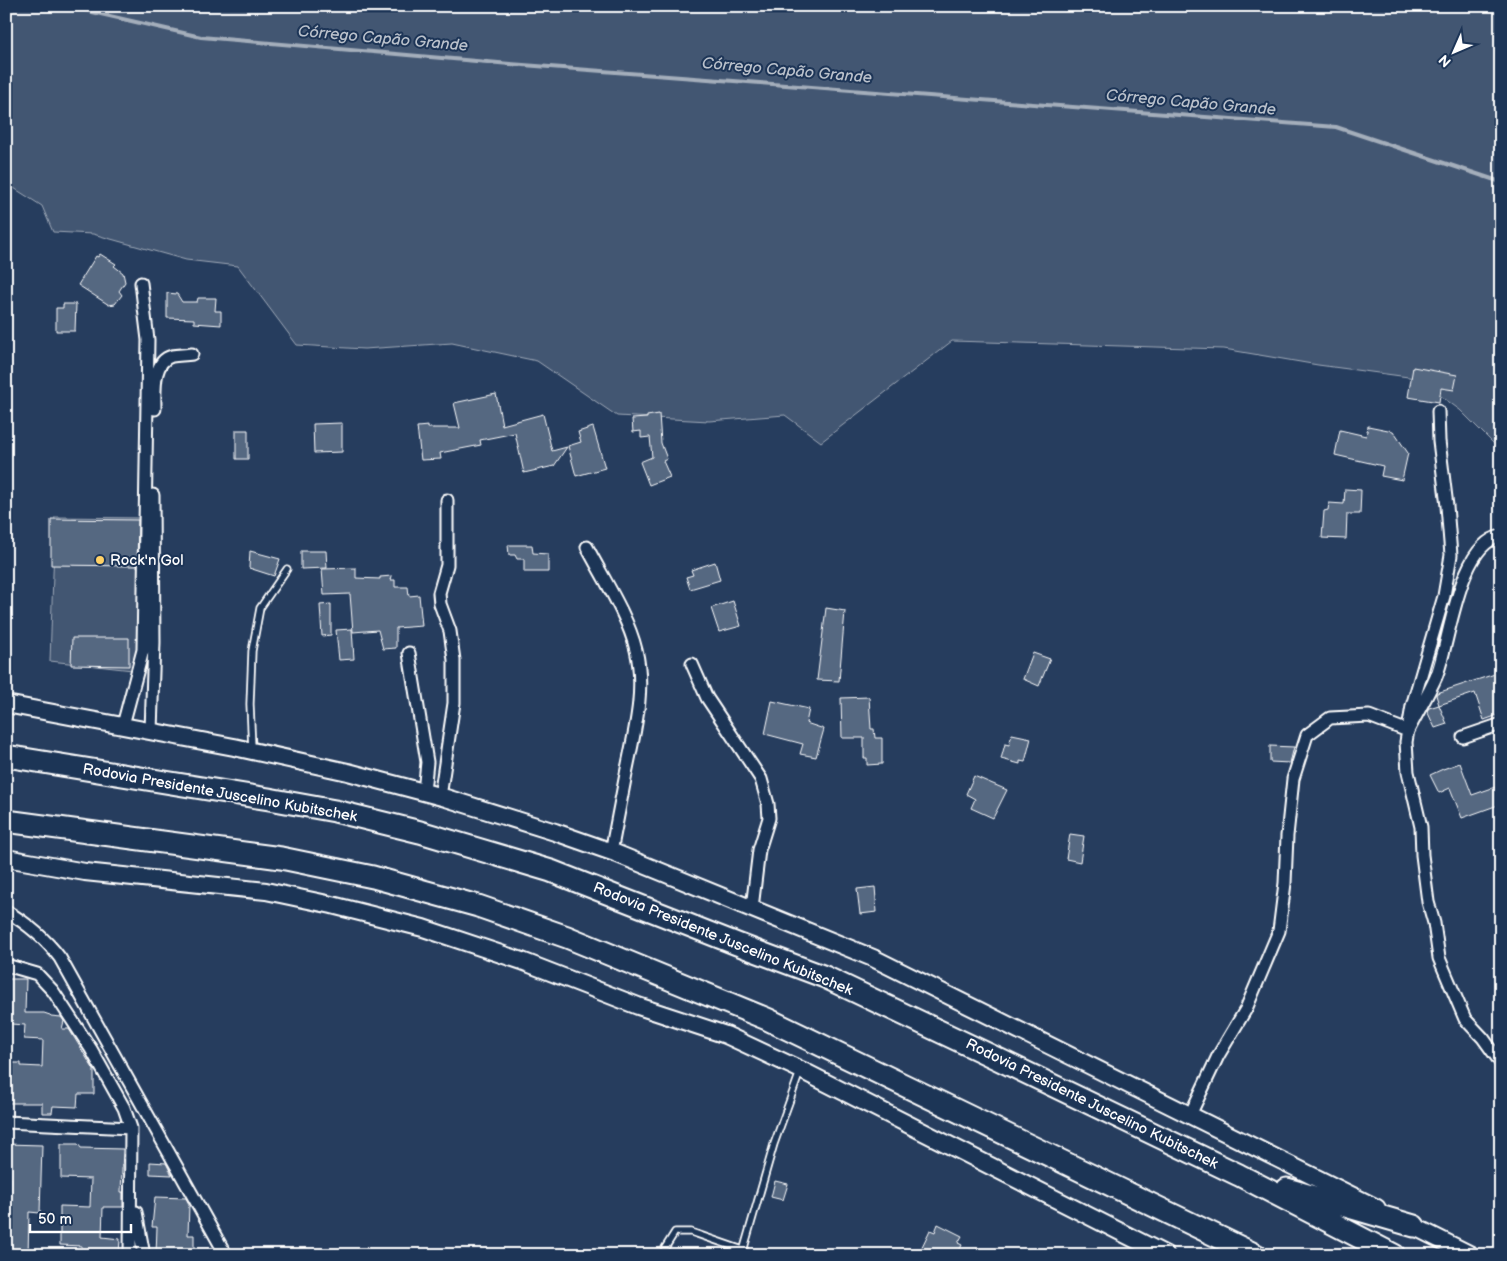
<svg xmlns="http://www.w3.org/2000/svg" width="1507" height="1261" viewBox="0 0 1507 1261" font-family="'Balsamiq Sans',sans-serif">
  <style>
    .green { fill: #425672; stroke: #a0aab8 }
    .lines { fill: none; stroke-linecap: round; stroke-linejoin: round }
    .stream { stroke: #a4aebb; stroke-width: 4 }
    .building { fill: #556781; stroke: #fff }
    .lane-casing { stroke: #fff; stroke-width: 9 }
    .street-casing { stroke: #fff; stroke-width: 15 }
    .secondary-casing { stroke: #fff; stroke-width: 20 }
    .highway-casing { stroke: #fff; stroke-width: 25 }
    .lane { stroke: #1d3557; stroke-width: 5.5 }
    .street { stroke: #1d3557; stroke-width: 11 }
    .secondary { stroke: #1d3557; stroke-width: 16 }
    .highway { stroke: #1d3557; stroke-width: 21 }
    .poi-dot { fill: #ffd166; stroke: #1d3557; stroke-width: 2 }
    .labels { text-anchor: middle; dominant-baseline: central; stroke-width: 4; stroke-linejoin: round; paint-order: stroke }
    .poi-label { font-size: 15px; fill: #fff; stroke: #1d3557; text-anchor: start }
    .street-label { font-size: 15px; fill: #fff; stroke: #1d3557 }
    .water-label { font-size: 16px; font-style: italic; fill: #bbc2cc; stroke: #1d3557 }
  </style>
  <rect width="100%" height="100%" fill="#263d5e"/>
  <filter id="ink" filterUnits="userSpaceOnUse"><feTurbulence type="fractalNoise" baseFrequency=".02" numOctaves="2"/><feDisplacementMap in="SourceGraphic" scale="10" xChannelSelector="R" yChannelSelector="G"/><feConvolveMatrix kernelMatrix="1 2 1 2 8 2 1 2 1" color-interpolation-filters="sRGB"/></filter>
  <g filter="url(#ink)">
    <path class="green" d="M6 6H1501V451L1460 410 1416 378 1318 365 1224 349 952 341 821 442 785 415 709 421 617 416 537 361 452 343 364 349 297 345 238 266 186 260 93 234 53 232 42 206 6 183Z
      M55 517 146 518 142 671 50 661Z"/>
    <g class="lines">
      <path class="stream" d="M66 6 201 37 510 64 1336 127 1501 182"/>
    </g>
    <path class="building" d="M100 254 116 264 114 266 123 273 125 282 119 291 122 295 115 304 109 305 78 285 96 256 98 257Z
      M167 293 177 294 182 302H197L198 298H216L215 311H221V325L194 323V319L167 318Z
      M63 304H76L75 331H56V308H63Z
      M1413 367 1457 375 1454 390 1441 388 1439 402 1408 397Z
      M496 394 502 425 543 414 552 451 567 447 554 466 524 473 515 433 480 440 481 445 440 453 441 459 421 460 417 427 428 426V428H460L454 403Z
      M659 414 661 443 667 459 663 461 670 477 649 485 640 462 652 457 650 437 641 438V431L633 432 632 419 647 418V416Z
      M342 423V452L314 453 313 424Z
      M1368 426 1393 431 1408 453 1402 480 1381 476 1383 466 1335 455 1340 430 1366 436Z
      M593 427 605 468 576 476 568 446 581 442 578 432Z
      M236 430H248V459H236Z
      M1345 489 1361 490 1360 514H1347L1346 539 1322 538 1324 511 1328 510 1329 503 1344 504Z
      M51 519 138 520 137 566 51 565Z
      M508 545H532L533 553 548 554V572H524V559H517L515 555H509Z
      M250 551 280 559 274 576 249 568Z
      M301 551H326L327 568 301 569Z
      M715 562 720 580 690 589 686 577 693 575 691 570Z
      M356 568V578L380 579V577L392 576 391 580H395V587H408L409 596 419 595 422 626 396 628V648L383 649 378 630 353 632 350 594 324 595 322 569Z
      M733 601 741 626 719 632 711 608Z
      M331 604V635L322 636 320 605Z
      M826 608 845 611 839 681 817 680Z
      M352 629 354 659 339 660 336 630Z
      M72 638H129V666L71 665Z
      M1033 653 1050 659 1039 686 1023 679Z
      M1501 672V714L1484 720 1475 693 1439 705 1436 695 1437 693Z
      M869 697 871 729H874L875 738H882V764L867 765V758H864V738H842L841 698Z
      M772 701 809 709 806 723 824 729 816 757 800 754 803 744 765 734Z
      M1439 705 1447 724 1435 728 1427 711 1429 708Z
      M1012 734 1031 738 1025 762 1020 761V764L1001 759 1005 744 1009 745Z
      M1270 746 1294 747 1290 763 1270 762Z
      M1460 763 1472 795 1501 785V804L1462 818 1450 788 1439 793 1430 775 1443 769Z
      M974 776 1007 790 993 818 971 808 975 799 966 794Z
      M1070 834 1084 836 1080 862 1066 859Z
      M875 887 877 912 860 914 857 889Z
      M6 979H26L25 1013H44L50 1015 51 1016 61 1017 64 1021 62 1029H69L94 1070V1094H78L77 1107 53 1106 52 1113H42V1103H6V1063H21V1066L42 1067 43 1040 24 1039 25 1025 11 1024V1020H8L9 1011 6 1010Z
      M6 1144 42 1145 40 1213 29 1212 28 1255H6V1207H10L11 1178 6 1177Z
      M61 1144H78L81 1148 123 1149 121 1192H123V1207H103L102 1237 120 1239 119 1255H82V1246L60 1245V1206L90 1207 91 1179 61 1178Z
      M150 1162 166 1163 172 1175 150 1174Z
      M775 1181 788 1184 783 1200 771 1197Z
      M155 1197 186 1198 189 1204 188 1235H194V1255H156L157 1227H152Z
      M938 1224 962 1236 958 1243 962 1245 957 1255H918L930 1230 935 1232Z"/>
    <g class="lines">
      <defs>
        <path id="lane" d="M252 749 250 704 252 651 260 608 287 569
          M663 1255 665 1248 675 1232H691L743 1250
          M742 1255 774 1144 800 1072"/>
        <path id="street" d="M155 409C155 392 152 361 172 356 179 355 186 355 192 354
          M1438 411 1439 441 1447 506 1451 555 1444 596 1412 706 1406 742 1408 772 1421 827 1422 855 1428 902 1434 923 1439 958 1465 1019 1483 1038 1501 1063
          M587 547C603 578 628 616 636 650 646 691 634 733 626 774 621 800 616 826 611 852
          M409 653 427 762 424 792
          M692 664 707 698 761 779 768 804 769 818 759 850 752 908
          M123 725 143 650 148 340 141 283
          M151 731 154 642 153 495
          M1463 737 1501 724
          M440 797 454 703V660L450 631 440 604 439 593 447 565V500
          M6 911C28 924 45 938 60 958L226 1255
          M6 965 37 974 53 991 91 1049 124 1108 131 1128 130 1255
          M1190 1115 1218 1056 1246 1009 1279 931 1285 883 1287 836 1293 779 1307 735 1330 718 1369 716 1408 731C1417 713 1428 695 1436 677 1450 643 1458 544 1501 536
          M6 1122 131 1128
          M136 1212 144 1255"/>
        <path id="secondary" d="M6 704 234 747 348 772 446 798 555 832 615 853 873 958 1377 1208
          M6 858 85 872 266 891 332 905 423 928 522 961 638 1006 726 1035 801 1070 1166 1255
          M1403 1221 1471 1255"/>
        <path id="highway" d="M6 756 269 799 335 811 420 832 551 871 737 944 825 977 1000 1060 1239 1175 1394 1255
          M6 821 281 858 373 877 478 906 567 937 767 1019 1256 1255
          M1287 1189 1414 1226"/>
      </defs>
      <use href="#lane" class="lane-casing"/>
      <use href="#street" class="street-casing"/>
      <use href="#secondary" class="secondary-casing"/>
      <use href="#highway" class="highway-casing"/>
      <use href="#lane" class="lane"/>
      <use href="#street" class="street"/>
      <use href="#secondary" class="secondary"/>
      <use href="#highway" class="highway"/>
    </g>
  </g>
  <circle class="poi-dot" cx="100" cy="560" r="5"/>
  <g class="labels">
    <g class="poi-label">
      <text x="110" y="560">Rock'n Gol</text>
    </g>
    <g class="street-label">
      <text transform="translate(220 793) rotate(10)">Rodovia Presidente Juscelino Kubitschek</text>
      <text transform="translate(723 939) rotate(22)">Rodovia Presidente Juscelino Kubitschek</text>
      <text transform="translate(1092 1104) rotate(26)">Rodovia Presidente Juscelino Kubitschek</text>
    </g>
    <g class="water-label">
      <text transform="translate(383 39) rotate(5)">Córrego Capão Grande</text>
      <text transform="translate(787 71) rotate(5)">Córrego Capão Grande</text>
      <text transform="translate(1191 103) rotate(5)">Córrego Capão Grande</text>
    </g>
  </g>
  <rect width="1507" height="1261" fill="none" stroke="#1d3557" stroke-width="25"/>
  <rect x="12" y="12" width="1482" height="1236" fill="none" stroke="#fff" stroke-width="2" filter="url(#ink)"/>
  <g transform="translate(1454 52) rotate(225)" stroke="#1d3557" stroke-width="4" paint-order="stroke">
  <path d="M0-4L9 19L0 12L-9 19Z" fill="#ffffff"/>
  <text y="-8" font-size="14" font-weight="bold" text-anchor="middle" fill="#ffffff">N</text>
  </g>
  <path d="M30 1224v8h101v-8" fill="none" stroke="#ffffff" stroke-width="2.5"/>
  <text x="38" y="1224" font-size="15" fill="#ffffff" stroke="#1d3557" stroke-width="4" paint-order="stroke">50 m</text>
</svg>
